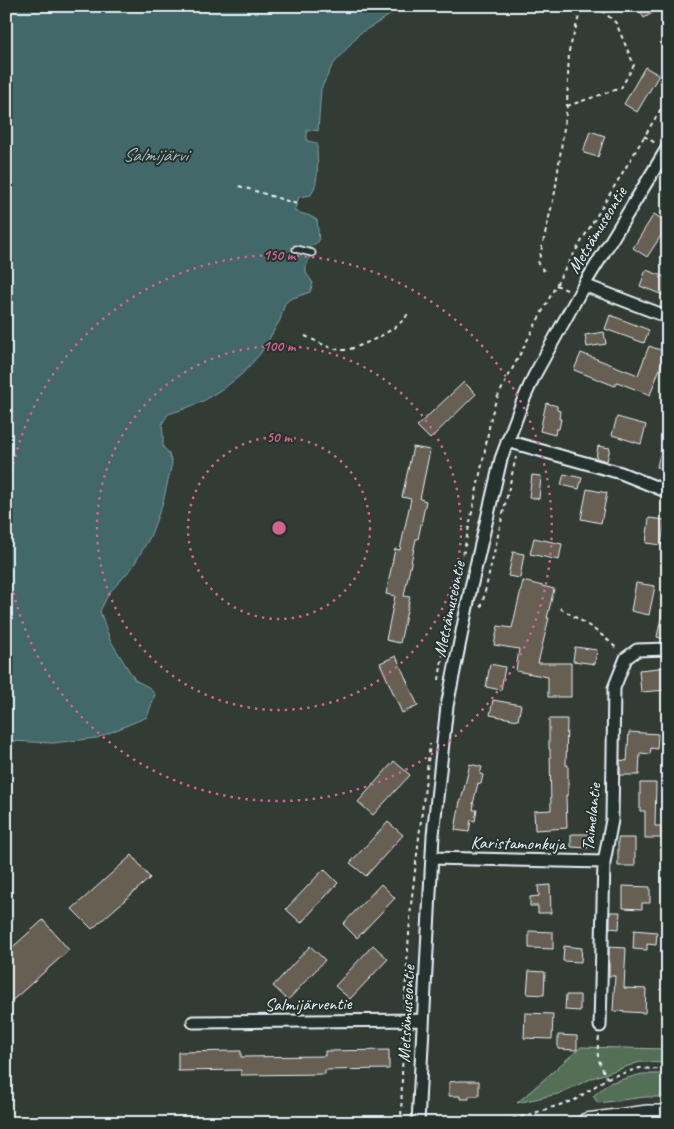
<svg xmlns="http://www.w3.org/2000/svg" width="674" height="1129" viewBox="0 0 674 1129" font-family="Caveat,sans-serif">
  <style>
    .green { fill: #536f57; stroke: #9eb0a8 }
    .water { fill: #436769; stroke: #859ea2 }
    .building { fill: #685e52; stroke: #e8f1f8 }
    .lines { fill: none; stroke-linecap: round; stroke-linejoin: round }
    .service-casing { stroke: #e8f1f8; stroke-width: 9 }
    .minor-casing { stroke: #e8f1f8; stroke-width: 15 }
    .primary-casing { stroke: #e8f1f8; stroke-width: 22 }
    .path { stroke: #e8f1f8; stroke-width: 2; stroke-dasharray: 4 4; stroke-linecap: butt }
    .service { stroke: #26332d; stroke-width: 5.5 }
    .minor { stroke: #26332d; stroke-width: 11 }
    .primary { stroke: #26332d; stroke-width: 19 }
    .ring { fill: none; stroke: #cf6492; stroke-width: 2.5; stroke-dasharray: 2.5 5 }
    .labels { text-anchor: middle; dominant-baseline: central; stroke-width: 4; stroke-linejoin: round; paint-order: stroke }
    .street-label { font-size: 18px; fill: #e8f1f8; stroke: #26332d }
    .water-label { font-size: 19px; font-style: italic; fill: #a6babf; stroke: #26332d }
    .centre { fill: #cf6492; stroke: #26332d; stroke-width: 2.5 }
    .ring-label { font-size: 15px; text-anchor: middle; font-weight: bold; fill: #cf6492; stroke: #26332d; stroke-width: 4; stroke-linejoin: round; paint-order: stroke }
  </style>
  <rect width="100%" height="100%" fill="#333c34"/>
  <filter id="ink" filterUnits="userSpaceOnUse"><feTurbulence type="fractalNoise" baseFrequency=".02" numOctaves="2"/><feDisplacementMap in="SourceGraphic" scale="10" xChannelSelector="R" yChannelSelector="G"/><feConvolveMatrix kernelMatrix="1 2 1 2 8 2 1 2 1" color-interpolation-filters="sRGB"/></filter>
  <g filter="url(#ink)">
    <path class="green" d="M581 1047 668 1049V1063L640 1062 595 1077 558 1094 517 1103Z
      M642 1074H668V1097H645L598 1103 593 1096 609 1083Z"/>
    <path class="water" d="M6 6H401L387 17 359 34 332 66 321 89 318 131 307 129V141L317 143C317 161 320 180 311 195L299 197 294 211 310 216 317 220 319 241 309 248 307 256 310 257 306 267V273L313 283 310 292 290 299 285 303 280 320 272 334 260 354 242 374 228 385 205 400 184 409 168 414 162 424 163 435V447L168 452 172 463 163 502 150 537 132 568 109 593 100 611 110 640 135 680 150 688 155 695 147 717 97 738 53 743 11 741 6 742Z"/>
    <path class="building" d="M637 6H664L644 18Z
      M645 67 659 75 637 112 624 104Z
      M590 131 605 136 598 157 584 153V149Z
      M654 214 668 223V225L647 257 633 248Z
      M646 270 668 278V297L640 286Z
      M610 315 649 330 644 343 605 329Z
      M604 332 606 344 587 347 585 335Z
      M649 346 666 352 650 395 617 382 615 386 574 370 581 353 638 375Z
      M464 382 476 394 430 439 417 426Z
      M546 403 557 406V410L560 411 559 419H561L559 429H556L555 435 540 431Z
      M617 417 646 425 641 444 612 435Z
      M664 437H668V469L657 467Z
      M598 446 610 448 607 461 596 458Z
      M413 447 430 450 420 499 426 501 418 539H416L404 596 410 597 400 643 386 640 395 596 386 594 395 549 400 550 411 499 402 497Z
      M564 474 582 478 579 489 561 485Z
      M532 475 541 476 539 499 529 497Z
      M587 489 607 493 601 523 581 519Z
      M649 518 665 520 661 545 646 543Z
      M534 538 562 544 559 560 530 554Z
      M513 552 524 554 520 578 508 576Z
      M523 581 554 589 547 618H549L538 663H571V697H548V677L516 671 519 649 494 645 498 626 512 628Z
      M636 583 655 586 649 615 631 611Z
      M663 609 668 610V640L657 637Z
      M575 647 597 650 595 664 573 661Z
      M396 656 418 706 402 713 380 663Z
      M490 664 505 667 501 690 486 687Z
      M668 667V690L641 692 639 670Z
      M493 700 521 705 518 720 490 715Z
      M549 719H567L566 765H568V795H566L567 828 535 830 534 811 551 810 550 749H549Z
      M629 732 658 734 657 749 651 748 650 754 640 753 639 775H620V760L627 761Z
      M394 761 410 775 373 815 358 802Z
      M470 764 482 767 480 774 483 775 481 784 478 783 473 804H474L473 810H477L475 821 471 820 469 832 455 830 460 801H461Z
      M640 783H656L655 826H661V838H645V811H640Z
      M388 822 403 835 366 876 350 863Z
      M571 834H588V848L571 847Z
      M618 838H635V866H618Z
      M132 855 150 878 92 929 72 909Z
      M324 869 338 883 301 923 286 909Z
      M381 884 395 898 357 938 343 924Z
      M550 885 551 913H538V906H530V897L539 896 538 886Z
      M623 886 650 887V903H642V909L623 908Z
      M610 912H620L619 929 610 928Z
      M43 920 69 950 6 1006V953Z
      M634 930 657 932 656 945 647 944V950L633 949Z
      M529 931 553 932V949L529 948Z
      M373 945 388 959 350 999 335 986Z
      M310 946 325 960 288 1000 273 986Z
      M564 946 582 948 581 962 563 961Z
      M609 947 626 948 624 988 646 989 645 1013 613 1011 615 976H609Z
      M529 971 545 972 544 995 527 994Z
      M566 995H580V1011L565 1010Z
      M525 1013 553 1014 552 1039 524 1038Z
      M558 1035 577 1036V1050L558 1049Z
      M389 1050V1069L325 1070V1074L241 1075V1070L178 1071V1052L241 1051V1057L325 1056V1051Z
      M459 1081H479V1096H469V1099H460V1096H449V1082Z"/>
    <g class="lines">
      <defs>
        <path id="service" d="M296 249 312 253"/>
        <path id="minor" d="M584 285 668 317
          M507 441 621 473 668 492
          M432 858 604 862
          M193 1022 423 1020
          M600 1026 604 862 612 820 614 688 626 658 637 650 668 649
          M418 1123 433 835 447 706 471 587 501 459 522 403 534 376 584 285 668 147"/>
        <path id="primary" d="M587 1123 648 1115H668"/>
      </defs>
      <use href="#service" class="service-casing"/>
      <use href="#minor" class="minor-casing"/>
      <use href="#primary" class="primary-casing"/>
      <path class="path" d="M567 106 621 88 634 65 616 23 597 6
        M644 136 657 144
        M239 186 297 204
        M544 271 538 264 555 192 567 106 569 51 582 6
        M556 285 567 290
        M305 336C317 341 329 349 342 350 354 351 394 331 402 321 405 319 407 315 409 312
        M480 607 482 605 516 457
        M560 608C580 620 601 632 617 649
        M439 680 444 646 484 455 491 417 496 400 563 272 668 97
        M404 1008 411 905 430 744
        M599 1037C596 1057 598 1060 607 1078
        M429 1121 441 1120 444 1123
        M401 1123 403 1033
        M489 1123 525 1116 575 1100 607 1078 640 1068 668 1070"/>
      <use href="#service" class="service"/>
      <use href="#minor" class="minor"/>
      <use href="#primary" class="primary"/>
    </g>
  </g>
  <g class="ring">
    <circle cx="279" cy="528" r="91"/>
    <circle cx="279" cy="528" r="182"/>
    <path d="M6 516A273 273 0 1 1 6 540"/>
  </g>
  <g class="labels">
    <g class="street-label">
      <text transform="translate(597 230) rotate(-59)">Metsämuseontie</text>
      <text transform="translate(449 609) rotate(-78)">Metsämuseontie</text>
      <text transform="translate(591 817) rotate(-84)">Taimelantie</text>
      <text transform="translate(518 843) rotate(1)">Karistamonkuja</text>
      <text transform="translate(308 1004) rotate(-1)">Salmijärventie</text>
      <text transform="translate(406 1014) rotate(-87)">Metsämuseontie</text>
    </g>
    <g class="water-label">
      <text x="155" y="155">Salmijärvi</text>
    </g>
  </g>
  <circle cx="279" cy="528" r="8" class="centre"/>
  <g class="ring-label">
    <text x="279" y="260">150 m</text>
    <text x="279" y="351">100 m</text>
    <text x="279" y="442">50 m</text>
  </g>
  <rect width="674" height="1129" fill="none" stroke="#26332d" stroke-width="25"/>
  <rect x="12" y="12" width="649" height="1104" fill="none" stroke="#e8f1f8" stroke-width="2" filter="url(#ink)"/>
</svg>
